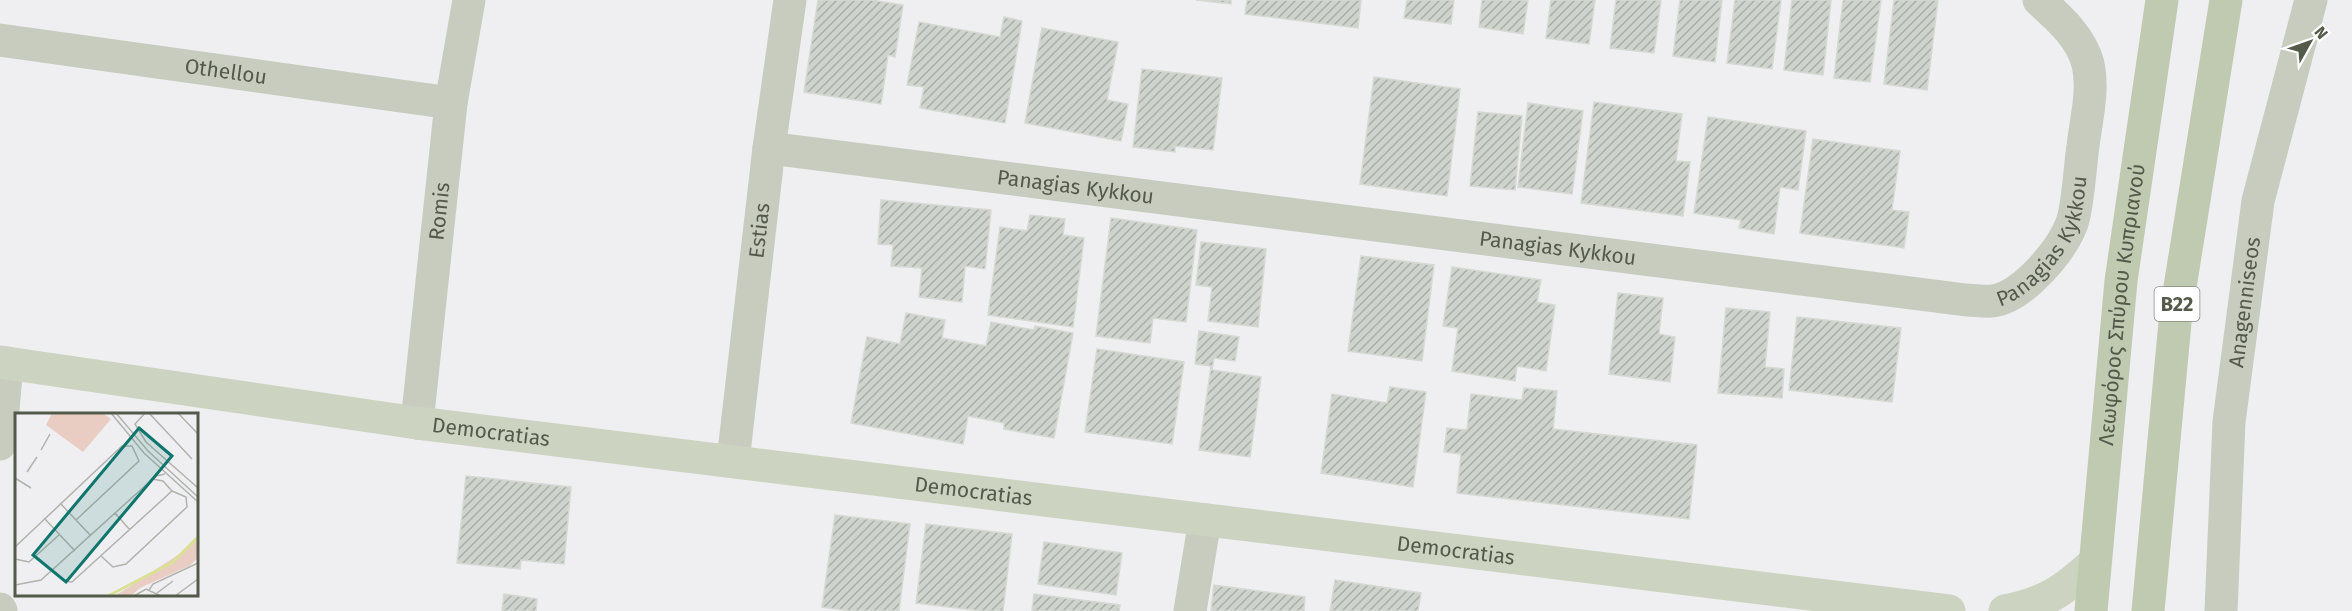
<svg xmlns="http://www.w3.org/2000/svg" width="2352" height="611" viewBox="0 0 2352 611" font-family="'Fira Sans',sans-serif">
  <style>
    .building { fill: url(#building-hatch); stroke: #d6d9d3; stroke-width: 1.5 }
    .lines { fill: none; stroke-linecap: round; stroke-linejoin: round }
    .street { stroke: #c7ccbf; stroke-width: 33 }
    .secondary { stroke: #ccd3c1; stroke-width: 33 }
    .primary { stroke: #c0cab1; stroke-width: 33 }
    .labels { text-anchor: middle; dominant-baseline: central; stroke-width: 4.5; stroke-linejoin: round; paint-order: stroke }
    .shield { fill: #fff; stroke: #878c80; stroke-width: 1.5 }
    .shield-label { font-size: 20px; font-weight: bold; fill: #535a49 }
    .street-label { font-size: 21px; fill: #535a49; stroke: #fff }
    .inset-river { fill: none; stroke: #d9e294; stroke-width: 3 }
    .inset-road { fill: none; stroke: #b1b3ae; stroke-width: 1.5 }
    .view { fill: #0f766e; fill-opacity: 0.15; stroke: #0f766e; stroke-width: 3 }
    .inset-edge { fill: none; stroke: #535a49; stroke-width: 3 }
  </style>
  <defs>
    <pattern id="building-hatch" width="6" height="6" patternUnits="userSpaceOnUse" patternTransform="scale(1.5)"><rect width="6" height="6" fill="#ced3cc"/><path d="M-1 1l2-2M0 6l6-6M5 7l2-2" fill="none" stroke="#aaaea8"/></pattern>
  </defs>
  <rect width="100%" height="100%" fill="#efeff1"/>
  <path class="building" d="M818 0H872L903 5 895 57 888 55 881 104 804 92Z
    M1196 0H1231V4Z
    M1247 0H1361L1358 28 1245 14Z
    M1407 0H1454L1451 24 1404 18Z
    M1482 0H1528L1523 34 1479 27Z
    M1551 0H1595L1589 44 1546 38Z
    M1616 0H1661L1654 53 1610 48Z
    M1680 0H1722L1715 62 1673 56Z
    M1735 0H1781L1772 69 1727 63Z
    M1792 0H1831L1823 75 1784 70Z
    M1843 0H1881L1870 82 1834 78Z
    M1894 0H1938L1927 90 1884 84Z
    M1004 17 1022 21 1005 123 920 108 924 87 907 85 919 22 1000 37Z
    M1042 28 1118 42 1107 100 1128 104 1121 141 1025 123Z
    M1142 69 1222 78 1213 150 1175 146V152L1133 147Z
    M1374 77 1460 89 1447 196 1360 184Z
    M1594 102 1682 114 1676 161 1690 162 1683 216 1581 203Z
    M1528 103 1583 111 1572 194 1518 187Z
    M1478 112 1522 116 1515 190 1470 186Z
    M1708 117 1806 131 1798 190 1780 187 1774 234 1739 228 1741 220 1694 213Z
    M1813 139 1900 151 1892 210 1909 212 1904 248 1800 233Z
    M881 200 991 210 985 269 965 266 962 302 919 297 922 268 891 266 893 245 878 244Z
    M1030 215 1065 219 1063 235 1084 238 1073 327 988 315 1000 227 1027 231Z
    M1111 218 1197 230 1186 322 1153 318 1150 343 1096 336Z
    M1201 242 1266 249 1258 327 1208 321 1212 287 1196 285Z
    M1361 256 1434 265 1422 361 1348 351Z
    M1452 267 1541 280 1537 302 1555 305 1546 371 1517 366 1515 381 1452 371 1458 328 1443 326Z
    M1618 293 1663 298 1659 334 1675 337 1670 382 1609 374Z
    M1726 308 1770 312 1765 367 1784 369 1782 398 1718 393Z
    M906 313 945 320 942 338 986 346 991 322 1034 330 1035 326 1073 333 1054 438 1004 429V423L968 416 963 444 851 423 867 337 900 344Z
    M1797 317 1901 328 1892 402 1789 390Z
    M1199 331 1239 337 1235 361 1214 358 1212 370 1261 377 1250 457 1199 450 1211 366 1195 364Z
    M1097 349 1184 362 1172 444 1085 432Z
    M1390 387 1426 392 1413 487 1321 473 1332 394 1387 403Z
    M1524 388 1557 391 1553 429 1697 445 1689 519 1457 493 1461 454 1444 452 1447 428 1467 430 1471 394 1522 400Z
    M466 476 571 487 564 564 521 560 520 569 457 563Z
    M835 515 910 524 899 611H850L822 607Z
    M926 524 1012 534 1003 611H981L916 603Z
    M1044 542 1122 553 1116 595 1038 584Z
    M1335 580 1421 593 1418 611H1330Z
    M1214 585 1305 597 1304 611H1211Z
    M504 594 537 599 536 611H502Z
    M1034 594 1120 605 1119 611H1032Z"/>
  <g class="lines">
    <g class="street">
      <path id="s1" d="M0 40 451 103"/>
      <path id="s2" d="M769 148 1966 300C1974 300 1985 302 1993 301 2024 296 2062 250 2072 223 2078 206 2080 166 2083 146 2086 120 2094 91 2088 64 2081 37 2059 18 2039 0"/>
      <path id="s3" d="M417 423 451 103 469 0"/>
      <path d="M0 444 7 363"/>
      <path id="s4" d="M733 461 769 148 790 0"/>
      <path d="M0 609 1 611"/>
      <path d="M1190 611 1205 520"/>
      <path id="s5" d="M2221 611 2229 422 2258 201 2311 0"/>
    </g>
    <g class="secondary">
      <path id="s6" d="M0 362 417 423 1949 611"/>
      <path d="M2005 611C2047 602 2062 592 2094 563"/>
    </g>
    <g class="primary">
      <path id="s7" d="M2091 611 2121 281 2162 0"/>
      <path d="M2148 611 2176 312 2226 0"/>
    </g>
  </g>
  <g class="labels">
    <rect class="shield" x="2154.5" y="287" width="45" height="34" rx="4.5"/>
    <g class="shield-label">
      <text x="2177" y="304">B22</text>
    </g>
    <g class="street-label">
      <text stroke="none"><textPath href="#s1" startOffset="228">Othellou</textPath></text>
      <text stroke="none"><textPath href="#s2" startOffset="309">Panagias Kykkou</textPath></text>
      <text stroke="none"><textPath href="#s3" startOffset="213">Romis</textPath></text>
      <text stroke="none"><textPath href="#s4" startOffset="232">Estias</textPath></text>
      <text stroke="none"><textPath href="#s2" startOffset="1317">Panagias Kykkou</textPath></text>
      <text stroke="none"><textPath href="#s2" startOffset="795">Panagias Kykkou</textPath></text>
      <text stroke="none"><textPath href="#s5" startOffset="310">Anagenniseos</textPath></text>
      <text stroke="none"><textPath href="#s7" startOffset="308">Λεωφόρος Σπύρου Κυπριανού</textPath></text>
      <text stroke="none"><textPath href="#s6" startOffset="496">Democratias</textPath></text>
      <text stroke="none"><textPath href="#s6" startOffset="982">Democratias</textPath></text>
      <text stroke="none"><textPath href="#s6" startOffset="1468">Democratias</textPath></text>
    </g>
  </g>
  <g transform="translate(15 413)">
    <rect width="183" height="183" fill="#efeff1"/>
    <path d="M37 0H87L96 6 68 39 31 12Z" fill="#eacdc2"/>
    <path d="M183 122V145L174 153 125 175 116 183H100L166 140Z" fill="#eacdc2"/>
    <path class="inset-river" d="M93 183 158 149 183 124"/>
    <path class="inset-road" d="M96 0 129 40 183 89M101 0 133 38 183 84M130 0 120 11 131 29 183 75M134 0 177 46M163 0 183 21M26 37 35 21M12 59 22 44M0 65 16 75M137 66 148 68 157 78M45 90 76 123M100 100 115 117M29 105 60 138M0 134 107 33H117L124 48 61 107M0 146 14 149 44 122M38 158 49 168 57 169 157 78 171 84 172 94 111 151 98 154 86 143M0 172 26 167 141 63 150 61M134 177 138 171 183 150M142 180 158 168M119 183 131 176 146 183M160 183 183 166"/>
    <path class="view" d="M124 15 157 43 51 169 18 142Z"/>
    <rect width="183" height="183" class="inset-edge"/>
  </g>
  <g transform="translate(2310 42) rotate(50)" stroke="#ffffff" stroke-width="4.5" paint-order="stroke">
  <path d="M0-4.5L10 22L0 15L-10 22Z" fill="#535a49"/>
  <text y="-9" font-size="16" font-weight="bold" text-anchor="middle" fill="#535a49">N</text>
  </g>
</svg>
